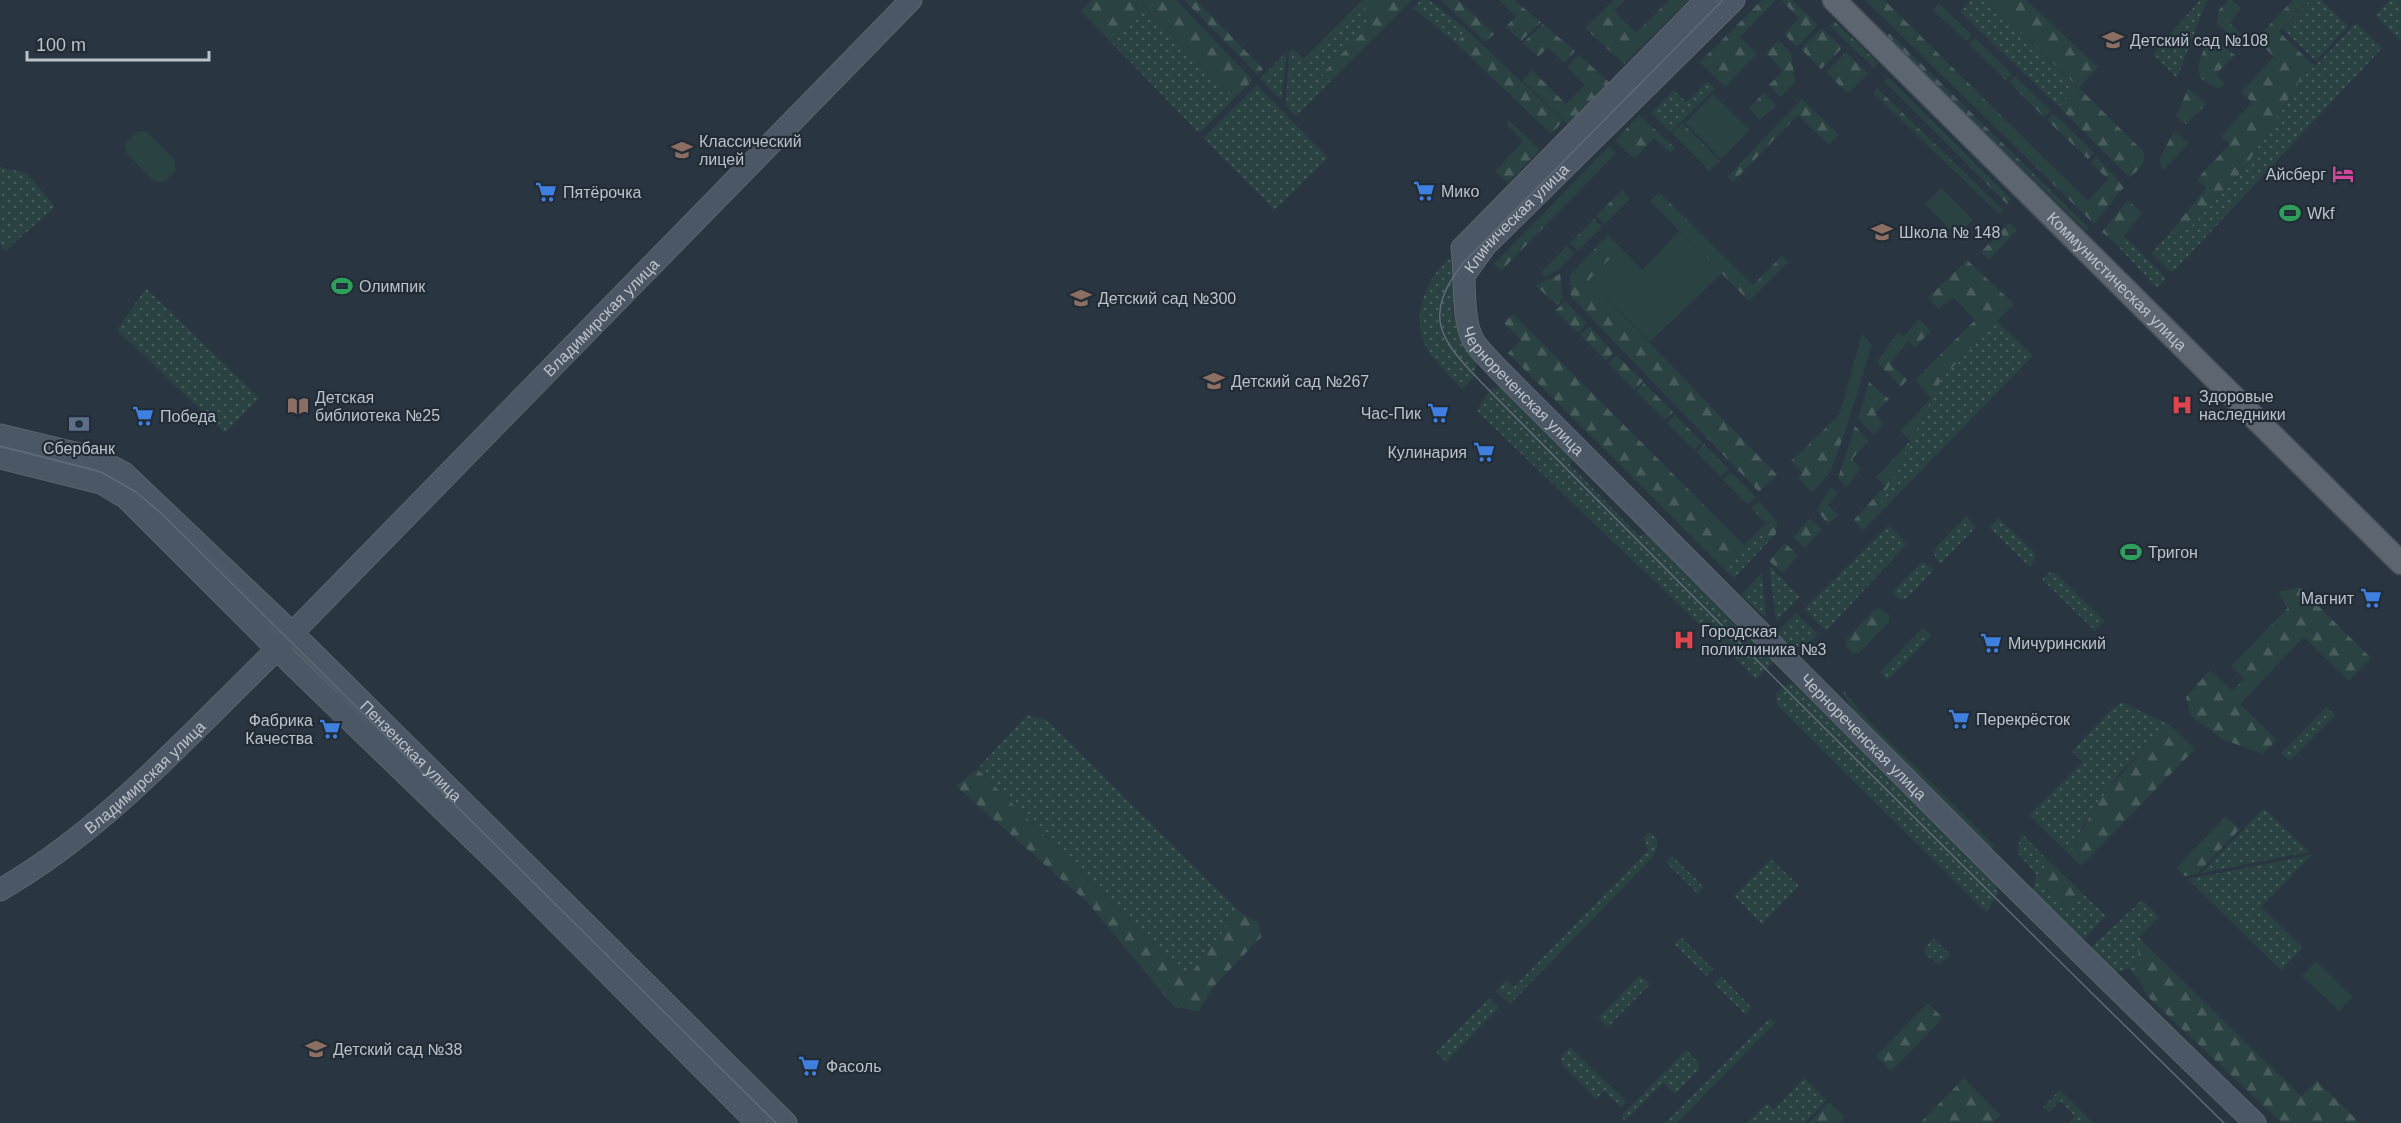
<svg xmlns="http://www.w3.org/2000/svg" width="2401" height="1123" viewBox="0 0 2401 1123" font-family="Arial,sans-serif">
  <style>
    .grass { fill: url(#grass-dots) }
    .forest { fill: url(#forest-firs) }
    .pitch { fill: #2b4242 }
    .lines { fill: none; stroke-linecap: round; stroke-linejoin: round }
    .secondary-casing { stroke: #5b656e; stroke-width: 23 }
    .primary-casing { stroke: #46505a; stroke-width: 25 }
    .secondary { stroke: #4b5764; stroke-width: 21 }
    .primary { stroke: #5b6671; stroke-width: 22 }
    .tram { stroke: #5f6c77; stroke-width: 1.5 }
    .labels { text-anchor: middle; dominant-baseline: central; stroke-width: 4.5; stroke-linejoin: round; paint-order: stroke }
    .poi-label { font-size: 16px; fill: #bac2cb; stroke: #212c36; text-anchor: start }
    .street-label { font-size: 16px; fill: #bac2cb; stroke: #212c36 }
  </style>
  <defs>
    <pattern id="grass-dots" width="8" height="8" patternUnits="userSpaceOnUse" patternTransform="scale(1.5)"><rect width="8" height="8" fill="#2b4242"/><path d="M2 2h.1M6 6h.1" fill="none" stroke="#485c5c" stroke-width="1.8" stroke-linecap="round"/></pattern>
    <pattern id="forest-firs" width="22" height="20" patternUnits="userSpaceOnUse" patternTransform="scale(1.5)"><rect width="22" height="20" fill="#2b4242"/><path d="M5 1l3.5 6h-7zM16 11l3.5 6h-7z" fill="#485c5c"/></pattern>
  </defs>
  <rect width="100%" height="100%" fill="#293541"/>
  <path class="grass" d="M1363 0 1369 26 1322 74 1330 82 1296 116 1286 106 1289 52 1293 49 1304 59Z
    M1421 0H1430L1468 31 1456 43 1413 8Z
    M1971 0H1986L2078 88 2059 107 1960 12Z
    M2200 0H2207L2177 78 2153 54Z
    M2310 0H2321L2348 26 2316 61 2283 29Z
    M2390 0H2401V41L2375 15Z
    M1142 5 1234 99 1199 133 1108 39Z
    M2356 23 2382 48 2172 273 2151 253 2170 233 2190 228 2244 169 2311 63 2316 65Z
    M1287 51 1281 100 1260 79Z
    M1708 81 1715 89 1670 132 1651 113 1674 90 1686 102Z
    M1257 85 1328 158 1275 210 1203 138Z
    M0 167 27 173 55 207 5 251 0 244Z
    M2124 236 2166 278 2157 288 2117 245Z
    M1451 258H1459L1460 284 1452 306 1454 317 1463 344 1477 361 1474 378 1462 389C1434 361 1409 338 1424 296 1429 281 1438 267 1451 258Z
    M146 288 259 398 225 433 117 330Z
    M1997 321 2033 356 1871 522 1942 378Z
    M1505 386 1575 455 1570 465 1639 536 1653 531 1775 661 1756 679 1477 411 1490 389Z
    M1966 516 1976 527 1940 564C1935 558 1932 554 1937 546Z
    M1999 518 2033 551 2036 557 2030 567 1989 527Z
    M1889 525 1907 544 1826 631 1804 609Z
    M1758 531 1768 542 1734 578 1722 567Z
    M1924 562 1934 570 1907 598 1899 600 1893 593 1895 589 1920 564Z
    M1769 565 1800 597 1776 621Z
    M2050 572 2055 573 2105 621 2095 631 2042 579Z
    M1762 573 1766 618 1741 595Z
    M1796 613 1818 634C1801 653 1792 649 1776 633Z
    M1923 628 1931 636 1888 680 1880 672Z
    M1790 683 1797 684 1996 880 1998 894 1986 913 1777 705 1776 693Z
    M1840 687 1868 720 1995 846 1991 848 1984 847 1857 718Z
    M2121 702 2170 725 2120 772 2083 825 2070 855 2029 815 2083 762 2072 751 2114 707Z
    M2326 707 2335 715 2290 761 2281 753Z
    M1027 715 1047 720 1239 911 1188 977 977 769Z
    M2264 808 2309 852 2201 873Z
    M1649 832 1657 839V848L1653 857 1510 1004 1496 991 1506 980 1514 987 1648 850 1644 837Z
    M2021 833 2047 859 2041 877 2048 892 2065 910 2082 893 2106 916 2080 943 2032 896 2036 874 2017 852Z
    M2312 855 2261 907 2303 948 2281 970 2188 879Z
    M1672 856 1701 884 1703 888 1698 894 1666 862Z
    M1771 859 1799 886 1762 924 1734 896Z
    M2142 900 2159 917 2139 937 2144 943C2135 955 2137 967 2139 981L2129 968 2112 974 2088 950Z
    M1681 937 1713 969 1706 976 1674 944Z
    M1933 938 1951 955 1939 965 1925 954 1924 950Z
    M1640 975 1650 984 1608 1027 1598 1018Z
    M1721 976 1752 1008 1746 1015 1714 984Z
    M1489 998 1499 1008 1446 1062 1436 1052Z
    M1770 1018 1776 1022 1677 1123H1665Z
    M1570 1047 1626 1101 1621 1107 1604 1091 1596 1099 1562 1065 1561 1056Z
    M1686 1050 1699 1063V1069L1675 1094 1663 1083 1625 1121 1621 1116Z
    M1804 1078 1827 1100 1805 1123H1747L1767 1103 1774 1109Z
    M2060 1090 2093 1123H2069L2075 1116 2060 1101 2049 1112 2043 1107Z"/>
  <path class="forest" d="M1092 0H1176L1253 80 1234 99 1143 5 1108 39 1081 11Z
    M1184 0H1196L1263 69 1258 75Z
    M1363 0H1412L1330 82 1322 74 1369 26Z
    M1441 0H1458L1494 34 1485 42Z
    M1499 0H1514L1541 22 1521 41 1506 27 1516 16Z
    M1614 0H1625L1614 11 1636 33 1669 0H1689L1624 64 1585 28Z
    M1762 0H1776L1740 37 1757 54 1725 87 1700 62Z
    M1781 0H1792L1818 25 1797 47 1784 34 1799 18Z
    M1865 0H1884L2088 201 2108 179 2091 163 2096 156 2124 187 2094 224Z
    M1986 0H2026L2098 67 2079 88 2144 152C2146 164 2139 170 2129 177L2059 107 2078 87Z
    M2228 0H2232L2241 8 2230 23 2242 35 2238 42 2217 24 2219 10Z
    M2293 0H2309L2279 32 2311 63 2244 169 2190 228 2170 233 2206 188 2197 179 2230 144 2221 136 2252 102 2241 92 2274 57 2256 39Z
    M1939 3 1972 35 1966 41 1933 10Z
    M1834 21 1878 63 1874 68 1830 26Z
    M1543 24 1575 51 1564 63 1548 47 1538 57 1523 43Z
    M1822 28 1842 48 1821 69 1801 49Z
    M1468 31 1563 121 1551 134 1456 43Z
    M1890 33 2089 228 2086 231 1886 37Z
    M1975 38 2012 74 2006 80 1969 44Z
    M2211 38 2235 55 2216 74 2225 84 2219 89C2214 86 2206 83 2202 79 2192 67 2205 48 2211 38Z
    M1779 40 1791 53 1795 82 1781 97 1769 85 1783 71 1766 53Z
    M1846 52 1868 74 1848 94 1826 72Z
    M1579 55 1610 83 1568 125 1522 80 1532 70 1566 104 1585 85 1567 67Z
    M2015 76 2051 111 2044 117 2009 82Z
    M1888 77 2011 199 2007 204 1884 81Z
    M1877 88 2003 210 1999 214 1873 93Z
    M2188 89 2207 104 2186 124 2176 116Z
    M1764 93 1776 105 1760 120 1749 108Z
    M1802 99 1839 135 1829 145 1798 115 1733 182 1727 177Z
    M2053 113 2094 153 2088 159 2047 120Z
    M1639 115 1675 148 1671 153 1654 138 1635 159 1615 141Z
    M1509 120 1540 150 1508 183 1495 171 1523 141 1506 124Z
    M1682 123 1720 161 1710 171 1672 133Z
    M2174 131 2189 143 2163 170 2159 160Z
    M1609 146 1616 153 1501 271 1494 264Z
    M1622 190 1630 199 1605 224 1596 216Z
    M1659 192 1753 285 1782 256 1788 262 1749 301 1650 201Z
    M2128 200 2142 213 2117 245 2102 232Z
    M1594 219 1602 227 1578 251 1570 243Z
    M2009 223 2017 230 1989 260 1981 252Z
    M1608 235 1621 248 1589 280 1777 475 1759 492 1571 297 1570 275Z
    M1567 246 1575 253 1559 269 1545 277 1541 272Z
    M1967 260 2014 304 1942 378 1871 522 1863 531 1854 520 1885 486 1876 477 1910 441 1900 431 1931 398 1915 380 1975 320 1953 297 1939 309 1928 298Z
    M1560 274 1563 298 1557 305 1535 285Z
    M1565 301 1587 323 1578 333 1555 311Z
    M1513 314 1744 545 1722 567 1508 353 1521 340 1504 323Z
    M1919 319 1931 331 1915 347 1909 341 1890 363 1907 380 1901 387 1877 362 1898 332 1904 336Z
    M1589 326 1614 352 1606 361 1580 335Z
    M1616 355 1643 381 1634 390 1608 363Z
    M1869 382 1889 399 1875 413 1883 424 1874 435 1858 419Z
    M1644 383 1673 412 1665 420 1636 392Z
    M1675 415 1702 442 1694 450 1667 423Z
    M1839 415 1849 420 1831 471 1812 493 1798 478 1802 473 1791 461Z
    M1855 426 1869 441 1852 459 1861 469 1846 487 1838 478Z
    M1704 444 1729 469 1721 477 1696 452Z
    M1731 472 1756 497 1748 505 1723 480Z
    M1831 487 1838 493 1828 505 1838 515 1828 524 1817 510Z
    M1759 501 1777 522 1776 534 1768 542 1758 531 1766 523 1751 508Z
    M1810 518 1822 530 1805 548 1793 537Z
    M1785 543 1798 555 1783 573 1769 561Z
    M2299 587 2371 658 2349 681 2304 637 2240 704 2277 740 2263 754 2222 739 2191 716 2186 697 2210 670 2232 691 2244 679 2231 666 2288 608 2278 592Z
    M1879 608 1889 615V622L1859 653H1852L1845 644 1846 639 1875 609Z
    M2170 725 2195 749 2081 866 2070 855C2094 799 2126 766 2170 725Z
    M977 769 1188 977 1239 911 1259 923 1261 937 1213 987 1199 1011 1174 1007 1088 903 956 786Z
    M2226 816 2240 829 2197 874 2185 876 2176 868Z
    M2047 859 2082 893 2066 911 2048 892 2041 877Z
    M2144 943 2301 1096 2317 1081 2360 1123H2282L2147 996C2138 979 2131 960 2144 943Z
    M1928 1003 1943 1018 1891 1071 1876 1056Z
    M1964 1078 2001 1115 1993 1123H1920Z
    M1829 1102 1845 1117 1839 1123H1809Z"/>
  <path class="pitch" d="M1713 94 1750 130 1721 159 1685 123Z
    M142 131 147 132 175 160V172L164 182H154L126 153 125 143 137 132Z
    M1941 188 1973 220 1956 236 1925 204Z
    M1679 231 1722 273 1650 342 1589 280 1621 248 1642 270Z
    M1862 334 1872 345 1849 420 1839 415Z
    M2316 961 2353 997 2339 1011 2302 976Z"/>
  <g class="lines">
    <defs>
      <g id="secondary">
        <path id="s1" d="M1706 0 1462 248C1466 274 1461 317 1473 340 1479 350 1489 359 1497 368 1750 620 1998 876 2255 1123"/>
        <path id="s2" d="M1465 274 1486 245 1734 0"/>
        <path id="s3" d="M0 435 95 458 124 473 309 649 786 1123"/>
        <path d="M0 458 101 483 126 498 294 666 506 871 757 1123"/>
        <path id="s4" d="M0 890C103 831 185 739 269 657L911 0"/>
      </g>
      <g id="primary">
        <path id="s5" d="M1834 0 2401 563"/>
      </g>
    </defs>
    <use href="#secondary" class="secondary-casing"/>
    <use href="#primary" class="primary-casing"/>
    <use href="#secondary" class="secondary"/>
    <use href="#primary" class="primary"/>
    <path class="tram" d="M1723 0 1464 262C1421 316 1440 340 1482 383 1727 632 1975 879 2224 1123
      M0 446 101 472 136 492 161 513 776 1123"/>
  </g>
  <defs>
    <symbol id="school-bare" viewBox="-9 -9 18 18"><path d="M0-5L7-2L0 1L-7-2ZM-4 1L0 2.5L4 1V4Q0 6-4 4Z" fill="#8d6e63" stroke="#212c36" stroke-width="2.5" paint-order="stroke"/></symbol>
    <symbol id="hotel-bare" viewBox="-9 -9 18 18"><path d="M-6-4.5h1.5V1H6V5H4.5V3h-9V5H-6ZM-4 0a1.8 1.8 0 1 1 3.6 0ZM.5 0V-2.5h3Q6-2.5 6 0Z" fill="#d1479c" stroke="#212c36" stroke-width="2.5" paint-order="stroke"/></symbol>
    <symbol id="supermarket-bare" viewBox="-9 -9 18 18"><path d="M-6-5.5h2.5l.6 2H6L4.5 2H-2.5L-4.4-4H-6ZM-1.5 3.2a1.3 1.3 0 1 0 .1 0ZM3 3.2a1.3 1.3 0 1 0 .1 0Z" fill="#3f7fe0" stroke="#212c36" stroke-width="2.5" paint-order="stroke"/></symbol>
    <symbol id="stadium-bare" viewBox="-9 -9 18 18"><path d="M0-5a6.5 5 0 1 0 0 10a6.5 5 0 1 0 0-10ZM-3.5-1.8h7v3.6h-7Z" fill="#2e9e5b" stroke="#212c36" stroke-width="2.5" paint-order="stroke"/></symbol>
    <symbol id="hospital-bare" viewBox="-9 -9 18 18"><path d="M-5-5h3v3.5h4V-5h3V5h-3V1.5h-4V5h-3Z" fill="#e0444e" stroke="#212c36" stroke-width="2.5" paint-order="stroke"/></symbol>
    <symbol id="library-bare" viewBox="-9 -9 18 18"><path d="M-6-4Q-3-5.5-.7-3.5V5Q-3 3-6 4ZM6-4Q3-5.5 .7-3.5V5Q3 3 6 4Z" fill="#8d6e63" stroke="#212c36" stroke-width="2.5" paint-order="stroke"/></symbol>
    <symbol id="bank-bare" viewBox="-9 -9 18 18"><path d="M-6-4H6V4H-6ZM0-2.3a2.3 2.3 0 1 0 0 4.6a2.3 2.3 0 1 0 0-4.6Z" fill="#5c6f8a" stroke="#212c36" stroke-width="2.5" paint-order="stroke"/></symbol>
  </defs>
  <g fill-rule="evenodd">
    <use href="#school-bare" x="2098" y="25" width="30" height="30"/>
    <use href="#school-bare" x="667" y="135" width="30" height="30"/>
    <use href="#hotel-bare" x="2328" y="159" width="30" height="30"/>
    <use href="#supermarket-bare" x="1409" y="176" width="30" height="30"/>
    <use href="#supermarket-bare" x="531" y="177" width="30" height="30"/>
    <use href="#stadium-bare" x="2275" y="198" width="30" height="30"/>
    <use href="#school-bare" x="1867" y="217" width="30" height="30"/>
    <use href="#stadium-bare" x="327" y="271" width="30" height="30"/>
    <use href="#school-bare" x="1066" y="283" width="30" height="30"/>
    <use href="#school-bare" x="1199" y="366" width="30" height="30"/>
    <use href="#hospital-bare" x="2167" y="390" width="30" height="30"/>
    <use href="#library-bare" x="283" y="391" width="30" height="30"/>
    <use href="#supermarket-bare" x="1423" y="398" width="30" height="30"/>
    <use href="#supermarket-bare" x="128" y="401" width="30" height="30"/>
    <use href="#bank-bare" x="64" y="409" width="30" height="30"/>
    <use href="#supermarket-bare" x="1469" y="437" width="30" height="30"/>
    <use href="#stadium-bare" x="2116" y="537" width="30" height="30"/>
    <use href="#supermarket-bare" x="2356" y="583" width="30" height="30"/>
    <use href="#hospital-bare" x="1669" y="625" width="30" height="30"/>
    <use href="#supermarket-bare" x="1976" y="628" width="30" height="30"/>
    <use href="#supermarket-bare" x="1944" y="704" width="30" height="30"/>
    <use href="#supermarket-bare" x="315" y="714" width="30" height="30"/>
    <use href="#school-bare" x="301" y="1034" width="30" height="30"/>
    <use href="#supermarket-bare" x="794" y="1051" width="30" height="30"/>
  </g>
  <g class="labels">
    <g class="poi-label">
      <text x="2130" y="40">Детский сад №108</text>
      <text x="699" y="141">Классический<tspan x="699" dy="18">лицей</tspan></text>
      <text x="2326" y="174" text-anchor="end">Айсберг</text>
      <text x="1441" y="191">Мико</text>
      <text x="563" y="192">Пятёрочка</text>
      <text x="2307" y="213">Wkf</text>
      <text x="1899" y="232">Школа № 148</text>
      <text x="359" y="286">Олимпик</text>
      <text x="1098" y="298">Детский сад №300</text>
      <text x="1231" y="381">Детский сад №267</text>
      <text x="2199" y="396">Здоровые<tspan x="2199" dy="18">наследники</tspan></text>
      <text x="315" y="397">Детская<tspan x="315" dy="18">библиотека №25</tspan></text>
      <text x="1421" y="413" text-anchor="end">Час-Пик</text>
      <text x="160" y="416">Победа</text>
      <text x="79" y="448" text-anchor="middle">Сбербанк</text>
      <text x="1467" y="452" text-anchor="end">Кулинария</text>
      <text x="2148" y="552">Тригон</text>
      <text x="2354" y="598" text-anchor="end">Магнит</text>
      <text x="1701" y="631">Городская<tspan x="1701" dy="18">поликлиника №3</tspan></text>
      <text x="2008" y="643">Мичуринский</text>
      <text x="1976" y="719">Перекрёсток</text>
      <text x="313" y="720" text-anchor="end">Фабрика<tspan x="313" dy="18">Качества</tspan></text>
      <text x="333" y="1049">Детский сад №38</text>
      <text x="826" y="1066">Фасоль</text>
    </g>
    <g class="street-label">
      <text stroke="none"><textPath href="#s2" startOffset="76">Клиническая улица</textPath></text>
      <text stroke="none"><textPath href="#s5" startOffset="399">Коммунистическая улица</textPath></text>
      <text stroke="none"><textPath href="#s4" startOffset="832">Владимирская улица</textPath></text>
      <text stroke="none"><textPath href="#s1" startOffset="512">Чернореченская улица</textPath></text>
      <text stroke="none"><textPath href="#s1" startOffset="998">Чернореченская улица</textPath></text>
      <text stroke="none"><textPath href="#s3" startOffset="530">Пензенская улица</textPath></text>
      <text stroke="none"><textPath href="#s4" startOffset="184">Владимирская улица</textPath></text>
    </g>
  </g>
  <path d="M27 51v9h182v-9" fill="none" stroke="#bac2cb" stroke-width="3"/>
  <text x="36" y="51" font-size="18" fill="#bac2cb" stroke="#212c36" stroke-width="4.5" paint-order="stroke">100 m</text>
</svg>
